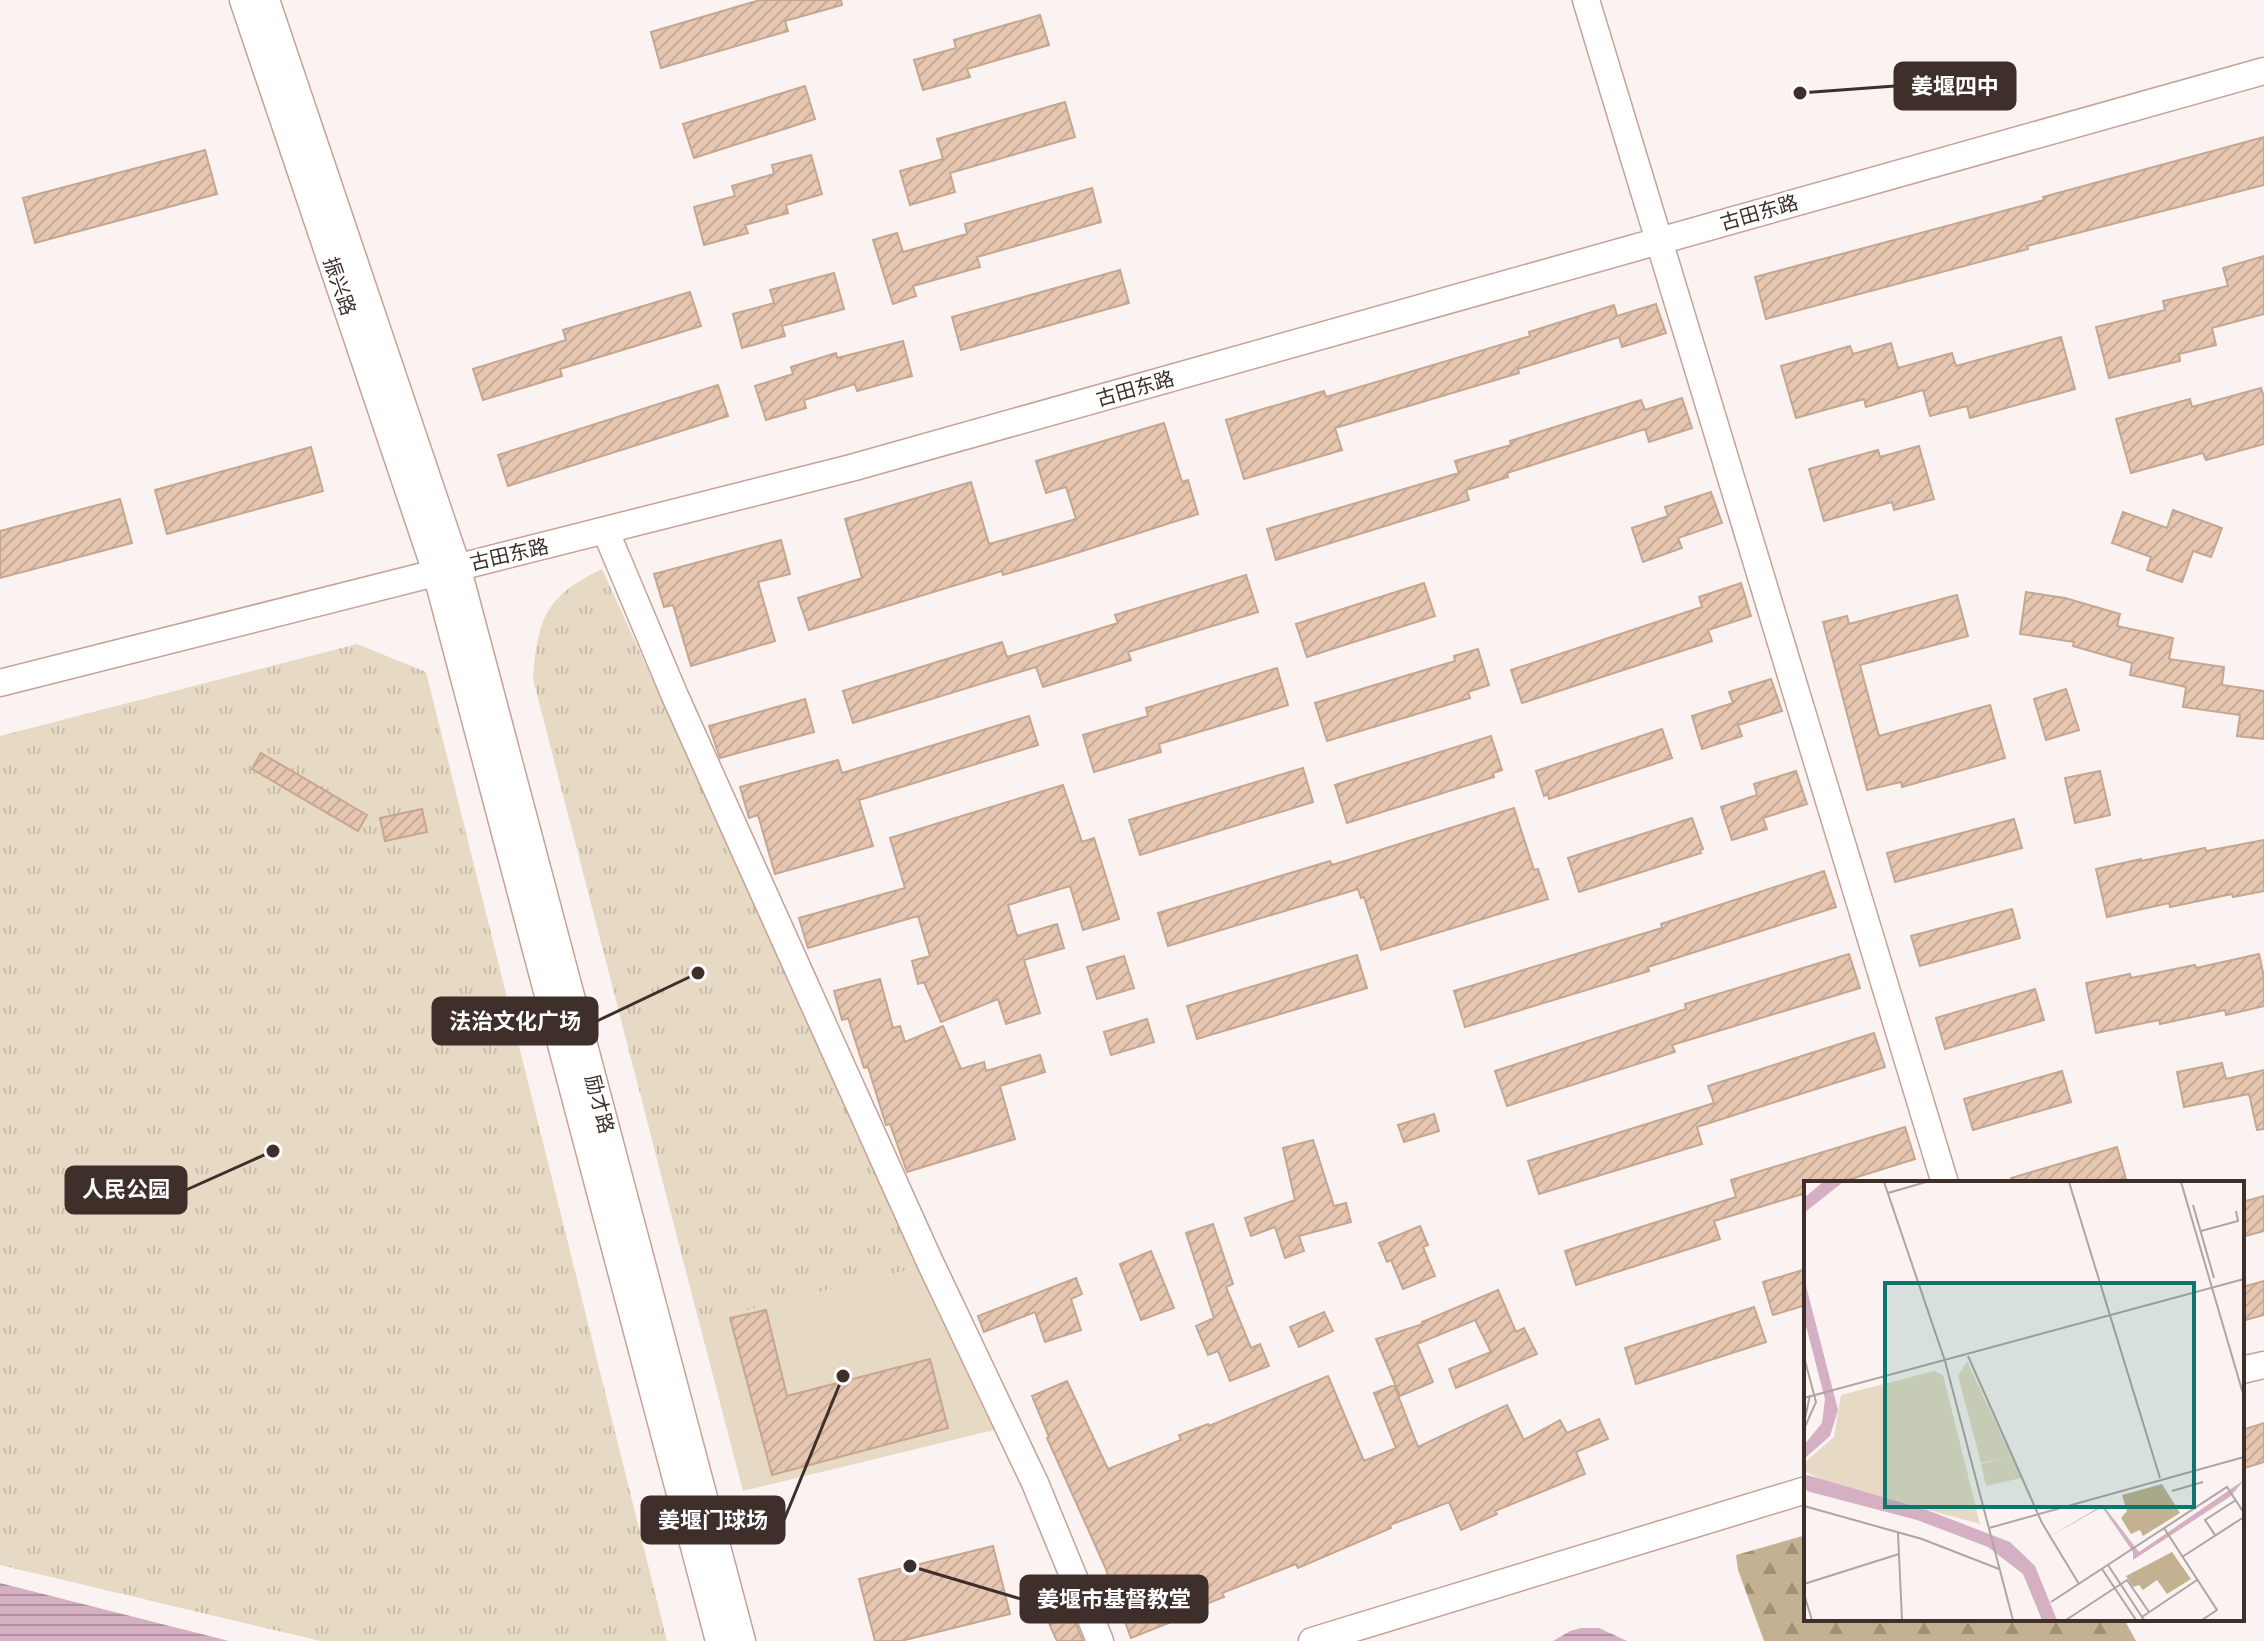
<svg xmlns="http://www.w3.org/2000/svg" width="2264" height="1641" viewBox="0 0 2264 1641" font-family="'Archivo Narrow','Noto Sans SC',sans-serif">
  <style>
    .forest { fill: url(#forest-firs) }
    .park { fill: url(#park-tufts) }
    .pitch { fill: #e7dac4 }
    .water { fill: url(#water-rules) }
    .building { fill: url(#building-hatch); stroke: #c5a791; stroke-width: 2 }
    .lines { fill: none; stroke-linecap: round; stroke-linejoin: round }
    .minor-casing { stroke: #c7a198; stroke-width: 29 }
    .minor { stroke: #fff; stroke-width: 26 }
    .labels { text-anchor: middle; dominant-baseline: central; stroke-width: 6; stroke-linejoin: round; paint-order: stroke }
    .street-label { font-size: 20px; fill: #3e2f2b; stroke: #fff }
    .inset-road { fill: none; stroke: #afa5a2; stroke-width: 2 }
    .view { fill: #0f766e; fill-opacity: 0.15; stroke: #0f766e; stroke-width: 4 }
    .inset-edge { fill: none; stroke: #3e2f2b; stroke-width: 4 }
    .leader { fill: none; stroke: #3e2f2b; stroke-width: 3 }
    .callout-dot { fill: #3e2f2b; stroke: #fff; stroke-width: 3 }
    .callout { fill: #3e2f2b; stroke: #3e2f2b; stroke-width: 3 }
    .callout-label { font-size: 22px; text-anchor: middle; font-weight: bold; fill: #fff }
  </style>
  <defs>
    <pattern id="forest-firs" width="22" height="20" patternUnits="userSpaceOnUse" patternTransform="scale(2)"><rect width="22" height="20" fill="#c4b191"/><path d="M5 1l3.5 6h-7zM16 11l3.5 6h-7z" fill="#a19077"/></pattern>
    <pattern id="park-tufts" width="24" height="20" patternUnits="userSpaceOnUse" patternTransform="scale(2)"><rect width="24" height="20" fill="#e7dac4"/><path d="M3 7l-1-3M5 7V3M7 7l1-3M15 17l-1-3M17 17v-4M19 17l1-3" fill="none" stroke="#c7bba9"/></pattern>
    <pattern id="water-rules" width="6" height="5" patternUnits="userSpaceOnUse" patternTransform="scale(2)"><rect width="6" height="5" fill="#d5b0c2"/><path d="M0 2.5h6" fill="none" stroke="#ae909e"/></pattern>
    <pattern id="building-hatch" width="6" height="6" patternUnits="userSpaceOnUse" patternTransform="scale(2)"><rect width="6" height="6" fill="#e6c6b0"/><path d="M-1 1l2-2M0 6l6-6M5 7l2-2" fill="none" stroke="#c6aa98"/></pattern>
  </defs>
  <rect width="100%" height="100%" fill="#fbf3f1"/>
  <path class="forest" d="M1806 1535V1619H2124L2136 1641H1764L1738 1570 1736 1555Z"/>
  <path class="park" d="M602 569 921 1267 699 1322 533 679C538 617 546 596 602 569Z
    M357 644 426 672 667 1641H320L0 1565V736Z"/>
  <path class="pitch" d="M921 1267 998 1429 743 1491 699 1322Z"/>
  <path class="water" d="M0 1583 229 1641H0Z
    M1581 1628H1599L1627 1641H1553L1570 1631Z"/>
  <path class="building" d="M760 0H841L842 5 785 21 788 31 661 68 651 32Z
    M1040 15 1049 45 967 69 970 77 923 90 914 60 956 48 954 40Z
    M805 86 815 119 694 158 683 124Z
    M1065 102 1075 137 950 173 955 192 910 205 900 171 943 159 937 139Z
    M2264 137V185L2027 246 2028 249 1766 319 1755 277 2044 200 2043 197Z
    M205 150 217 194 35 243 23 198Z
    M811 155 822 194 786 205 788 213 745 225 748 233 704 245 694 207 735 196 732 186 774 174 772 165Z
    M1092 188 1101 222 977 257 980 267 913 286 916 296 893 304 873 240 897 233 903 252 967 234 965 224Z
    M2264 256V314L2212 328 2216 345 2179 354 2180 361 2109 378 2096 327 2165 310 2163 301 2228 286 2223 268Z
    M1120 270 1129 303 961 350 952 317Z
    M834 273 844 309 782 326 785 336 742 348 733 314 774 303 770 290Z
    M690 292 701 326 560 369 562 376 483 400 473 369 566 340 563 330Z
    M1656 304 1666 333 1622 347 1619 337 1518 369 1519 373 1335 428 1342 450 1244 479 1226 420 1324 391 1326 397 1530 336 1529 332 1614 305 1617 316Z
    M2061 337 2075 389 1970 418 1967 406 1930 416 1923 390 1866 407 1864 399 1796 418 1781 366 1850 346 1853 354 1891 343 1898 368 1952 353 1956 366Z
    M903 341 912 376 857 391 855 384 804 400 806 408 766 420 755 386 793 374 791 367 836 353 837 358Z
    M718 385 728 416 508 486 498 455Z
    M2261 388 2264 397V444L2206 460 2203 453 2131 473 2116 419 2190 399 2192 407Z
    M1682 398 1692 428 1649 442 1645 429 1507 473 1508 477 1466 490 1469 500 1276 560 1267 529 1459 473 1455 461 1511 445 1510 441 1641 400 1645 410Z
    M1164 423 1182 482 1188 480 1198 514 1067 556 1003 575 1002 571 809 630 798 598 862 578 845 519 971 482 989 544 1076 519 1066 487 1046 493 1036 461Z
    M1919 446 1934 499 1894 510 1892 502 1824 521 1809 469 1878 450 1880 457Z
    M311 447 323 491 167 534 155 490Z
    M1711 492 1722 523 1678 538 1682 548 1643 562 1632 528 1668 516 1665 507Z
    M120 499 132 543 0 578V531Z
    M2173 510 2222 528 2211 557 2193 551 2182 582 2147 570 2151 557 2112 543 2123 512 2167 528Z
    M781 540 790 574 758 582 775 641 691 666 673 605 664 607 654 574Z
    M1246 575 1258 612 1128 652 1131 660 1043 687 1036 667 853 723 843 691 1002 642 1007 657 1118 623 1115 615Z
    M1424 583 1435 616 1307 657 1296 624Z
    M1741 583 1751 616 1708 630 1712 641 1522 703 1511 670 1702 607 1699 597Z
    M2026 592 2065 598 2120 614 2117 626 2173 638 2169 659 2224 667 2222 685 2264 691V739L2237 736 2240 715 2183 707 2186 687 2130 675 2132 663 2073 646 2074 642 2020 634Z
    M1957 595 1968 636 1860 665 1879 736 1990 705 2005 758 1902 787 1901 782 1867 790 1823 622 1847 616 1849 624Z
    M1478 649 1489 685 1468 692 1470 698 1327 741 1315 703 1455 661 1454 656Z
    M1277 668 1288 705 1159 744 1161 752 1094 772 1083 735 1148 716 1146 708Z
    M1771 679 1782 711 1738 725 1742 736 1702 749 1692 716 1733 703 1729 692Z
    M2066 689 2079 730 2046 740 2034 699Z
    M805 699 814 732 720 758 709 726Z
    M1029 716 1038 745 859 800 873 846 775 874 758 815 749 818 740 787 838 760 842 773Z
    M1662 729 1672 758 1549 799 1548 794 1544 796 1536 771Z
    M1491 736 1502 770 1493 773 1494 777 1347 823 1335 785Z
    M261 753 367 815 358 831 252 769Z
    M1303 768 1313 802 1140 855 1129 820Z
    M1796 771 1807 804 1763 818 1767 829 1732 840 1721 807 1757 795 1754 784Z
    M2100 771 2110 815 2075 823 2065 778Z
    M1063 785 1082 842 1094 838 1119 919 1083 930 1070 886 1008 905 1017 936 1057 924 1064 948 1024 960 1040 1013 1006 1024 998 999 941 1022 924 982 918 984 912 961 930 956 918 916 808 948 799 918 905 888 890 838Z
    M1514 808 1534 870 1538 869 1548 899 1381 950 1364 897 1361 898 1358 889 1168 946 1158 913 1330 861 1332 865Z
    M422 809 427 832 385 841 380 818Z
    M1692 818 1703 849 1700 850 1701 853 1579 892 1568 858Z
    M2014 819 2022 848 1895 882 1887 853Z
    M2264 840V891L2233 897 2232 894 2170 907 2169 903 2107 917 2096 869 2141 859V861L2205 848 2206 851Z
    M1824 871 1836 907 1648 967 1649 971 1465 1027 1454 991 1662 928 1661 924Z
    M2012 909 2020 938 1920 966 1911 936Z
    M1849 954 1860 988 1672 1045 1675 1052 1507 1106 1495 1071 1686 1009 1685 1004Z
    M2259 954 2264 977V1006L2226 1015 2225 1010 2160 1024 2159 1020 2096 1033 2086 983 2130 974 2131 978 2195 965 2196 968Z
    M1357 955 1367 988 1197 1039 1187 1006Z
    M1124 956 1134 988 1097 999 1087 967Z
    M880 979 893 1028 900 1026 905 1042 943 1026 961 1069 984 1062 986 1071 1040 1055 1045 1072 1000 1086 1015 1139 907 1172 890 1124 886 1125 868 1067 864 1068 848 1018 842 1020 834 991Z
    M2035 989 2044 1020 1945 1049 1936 1018Z
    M1147 1019 1154 1042 1111 1055 1104 1032Z
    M1874 1033 1885 1067 1697 1127 1702 1144 1539 1194 1528 1161 1714 1103 1708 1086Z
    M2222 1063 2226 1079 2264 1070V1129L2257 1130 2249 1094 2184 1107 2177 1072Z
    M2062 1071 2071 1102 1973 1130 1964 1099Z
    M1434 1114 1439 1131 1404 1142 1398 1125Z
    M1905 1127 1915 1159 1838 1183H1806V1193L1714 1221 1720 1239 1576 1285 1565 1251 1736 1197 1731 1180Z
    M1313 1140 1334 1206 1346 1203 1351 1222 1299 1236 1304 1251 1285 1258 1275 1227 1251 1236 1245 1218 1295 1200 1283 1148Z
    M2117 1147 2126 1179 2110 1183H2011V1178Z
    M2264 1196V1231L2242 1237V1202Z
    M1213 1224 1233 1284 1226 1287 1251 1348 1260 1344 1269 1366 1230 1381 1218 1351 1208 1355 1196 1326 1214 1318 1186 1233Z
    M1420 1226 1428 1245 1423 1247 1435 1276 1403 1289 1391 1260 1387 1262 1379 1243Z
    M1151 1251 1174 1308 1141 1320 1120 1264Z
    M1806 1269V1305L1773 1315 1763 1282Z
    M1076 1278 1082 1294 1071 1299 1081 1330 1045 1342 1035 1312 984 1332 978 1316Z
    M2264 1281V1315L2242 1321V1287Z
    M1498 1290 1516 1332 1524 1328 1537 1354 1456 1388 1449 1369 1491 1352 1475 1320 1417 1344 1433 1382 1400 1396 1376 1339 1423 1324 1422 1322Z
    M1754 1307 1766 1342 1636 1384 1625 1348Z
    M766 1310 787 1396 930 1359 948 1428 772 1475 730 1318Z
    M1324 1312 1333 1331 1299 1347 1290 1327Z
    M1328 1376 1364 1461 1396 1448 1374 1393 1394 1385 1418 1447 1507 1405 1524 1440 1560 1420 1567 1433 1599 1419 1608 1439 1576 1452 1585 1474 1495 1511 1497 1514 1461 1530 1449 1502 1390 1525 1391 1528 1298 1568 1296 1564 1222 1593 1224 1597 1168 1619 1169 1623 1131 1638 1105 1567 1047 1438 1049 1437 1032 1396 1067 1381 1108 1469 1181 1440 1179 1435 1208 1424 1209 1426Z
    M2264 1423V1462L2242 1469V1430Z
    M993 1546 1010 1614 901 1641H875L859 1579Z
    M1058 1580 1083 1641H1057L1034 1590Z"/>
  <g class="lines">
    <defs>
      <path id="minor" d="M243 0 436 572 719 1641
        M266 0 457 566 742 1641
        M1586 0 1945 1183
        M606 532 675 696 929 1260 1035 1483 1100 1641
        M0 683 851 468 2264 71
        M2242 1370 2264 1365
        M1312 1641 1806 1490"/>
    </defs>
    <use href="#minor" class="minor-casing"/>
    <use href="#minor" class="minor"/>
  </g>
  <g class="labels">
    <g class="street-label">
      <text transform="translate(1759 212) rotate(-16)">古田东路</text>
      <text transform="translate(340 286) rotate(71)">振兴路</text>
      <text transform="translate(1135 388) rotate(-16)">古田东路</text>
      <text transform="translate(509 554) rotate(-13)">古田东路</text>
      <text transform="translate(600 1104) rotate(75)">励才路</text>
    </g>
  </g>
  <g transform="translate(1804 1181)">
    <rect width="440" height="440" fill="#fbf3f1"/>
    <path d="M358 303 376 332 339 355 336 349 327 353 317 337 323 330 318 314ZM368 371 387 398 363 413 353 399 339 409 335 404 329 406 322 395Z" fill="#c4b191"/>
    <path d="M163 180 207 275 177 282 154 195ZM130 190 139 194 176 343 25 302 0 290V282L30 256 37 214Z" fill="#e7dac4"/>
    <path d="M207 275 217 297 182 305 177 283Z" fill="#e7dac4"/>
    <path d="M19 1H39L0 32V17ZM0 97 34 229 26 255 0 278V264L18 242 21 218 0 137ZM0 293 123 329 206 361 231 385 253 439H238L219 393 184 366 113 339 6 311 0 308ZM440 299 427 315 329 379V371L298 326 238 360 299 324 335 371Z" fill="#d5b0c2"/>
    <path class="inset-road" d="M80 1 141 180 209 439M265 1 356 297M377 1 440 216M84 12 122 1M389 24 410 97M397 50 434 40 432 30M164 175 238 342 275 403M0 176 12 221 0 248M0 217 440 98M0 242 6 214M368 310 399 301M0 325 118 358 195 388M185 347 440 276M360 347 413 429 398 439M94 352 98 439M411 354 401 339 432 319M378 376 440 336M304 384 340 439M298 388 332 439M0 403 95 373M0 413 8 439M247 421 423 306 440 332M338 436 393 399M262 439 323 399 345 431"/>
    <path class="view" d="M81 102H390V326H81Z"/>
    <rect width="440" height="440" class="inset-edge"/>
  </g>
  <path class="leader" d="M1800 93L1895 86M698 973L597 1021M273 1151L186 1190M843 1376L784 1520M910 1566L1021 1599"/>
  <g class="callout-dot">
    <circle cx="1800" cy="93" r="8"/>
    <circle cx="698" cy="973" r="8"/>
    <circle cx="273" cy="1151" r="8"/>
    <circle cx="843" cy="1376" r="8"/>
    <circle cx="910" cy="1566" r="8"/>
  </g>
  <g class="callout">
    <rect x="1895" y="63" width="120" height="46" rx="8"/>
    <rect x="433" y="998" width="164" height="46" rx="8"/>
    <rect x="66" y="1167" width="120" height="46" rx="8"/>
    <rect x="642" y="1497" width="142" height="46" rx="8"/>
    <rect x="1021" y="1576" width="186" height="46" rx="8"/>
  </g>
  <g class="callout-label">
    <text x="1955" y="94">姜堰四中</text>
    <text x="515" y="1029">法治文化广场</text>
    <text x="126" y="1197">人民公园</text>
    <text x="713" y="1528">姜堰门球场</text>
    <text x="1114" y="1607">姜堰市基督教堂</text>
  </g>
</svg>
